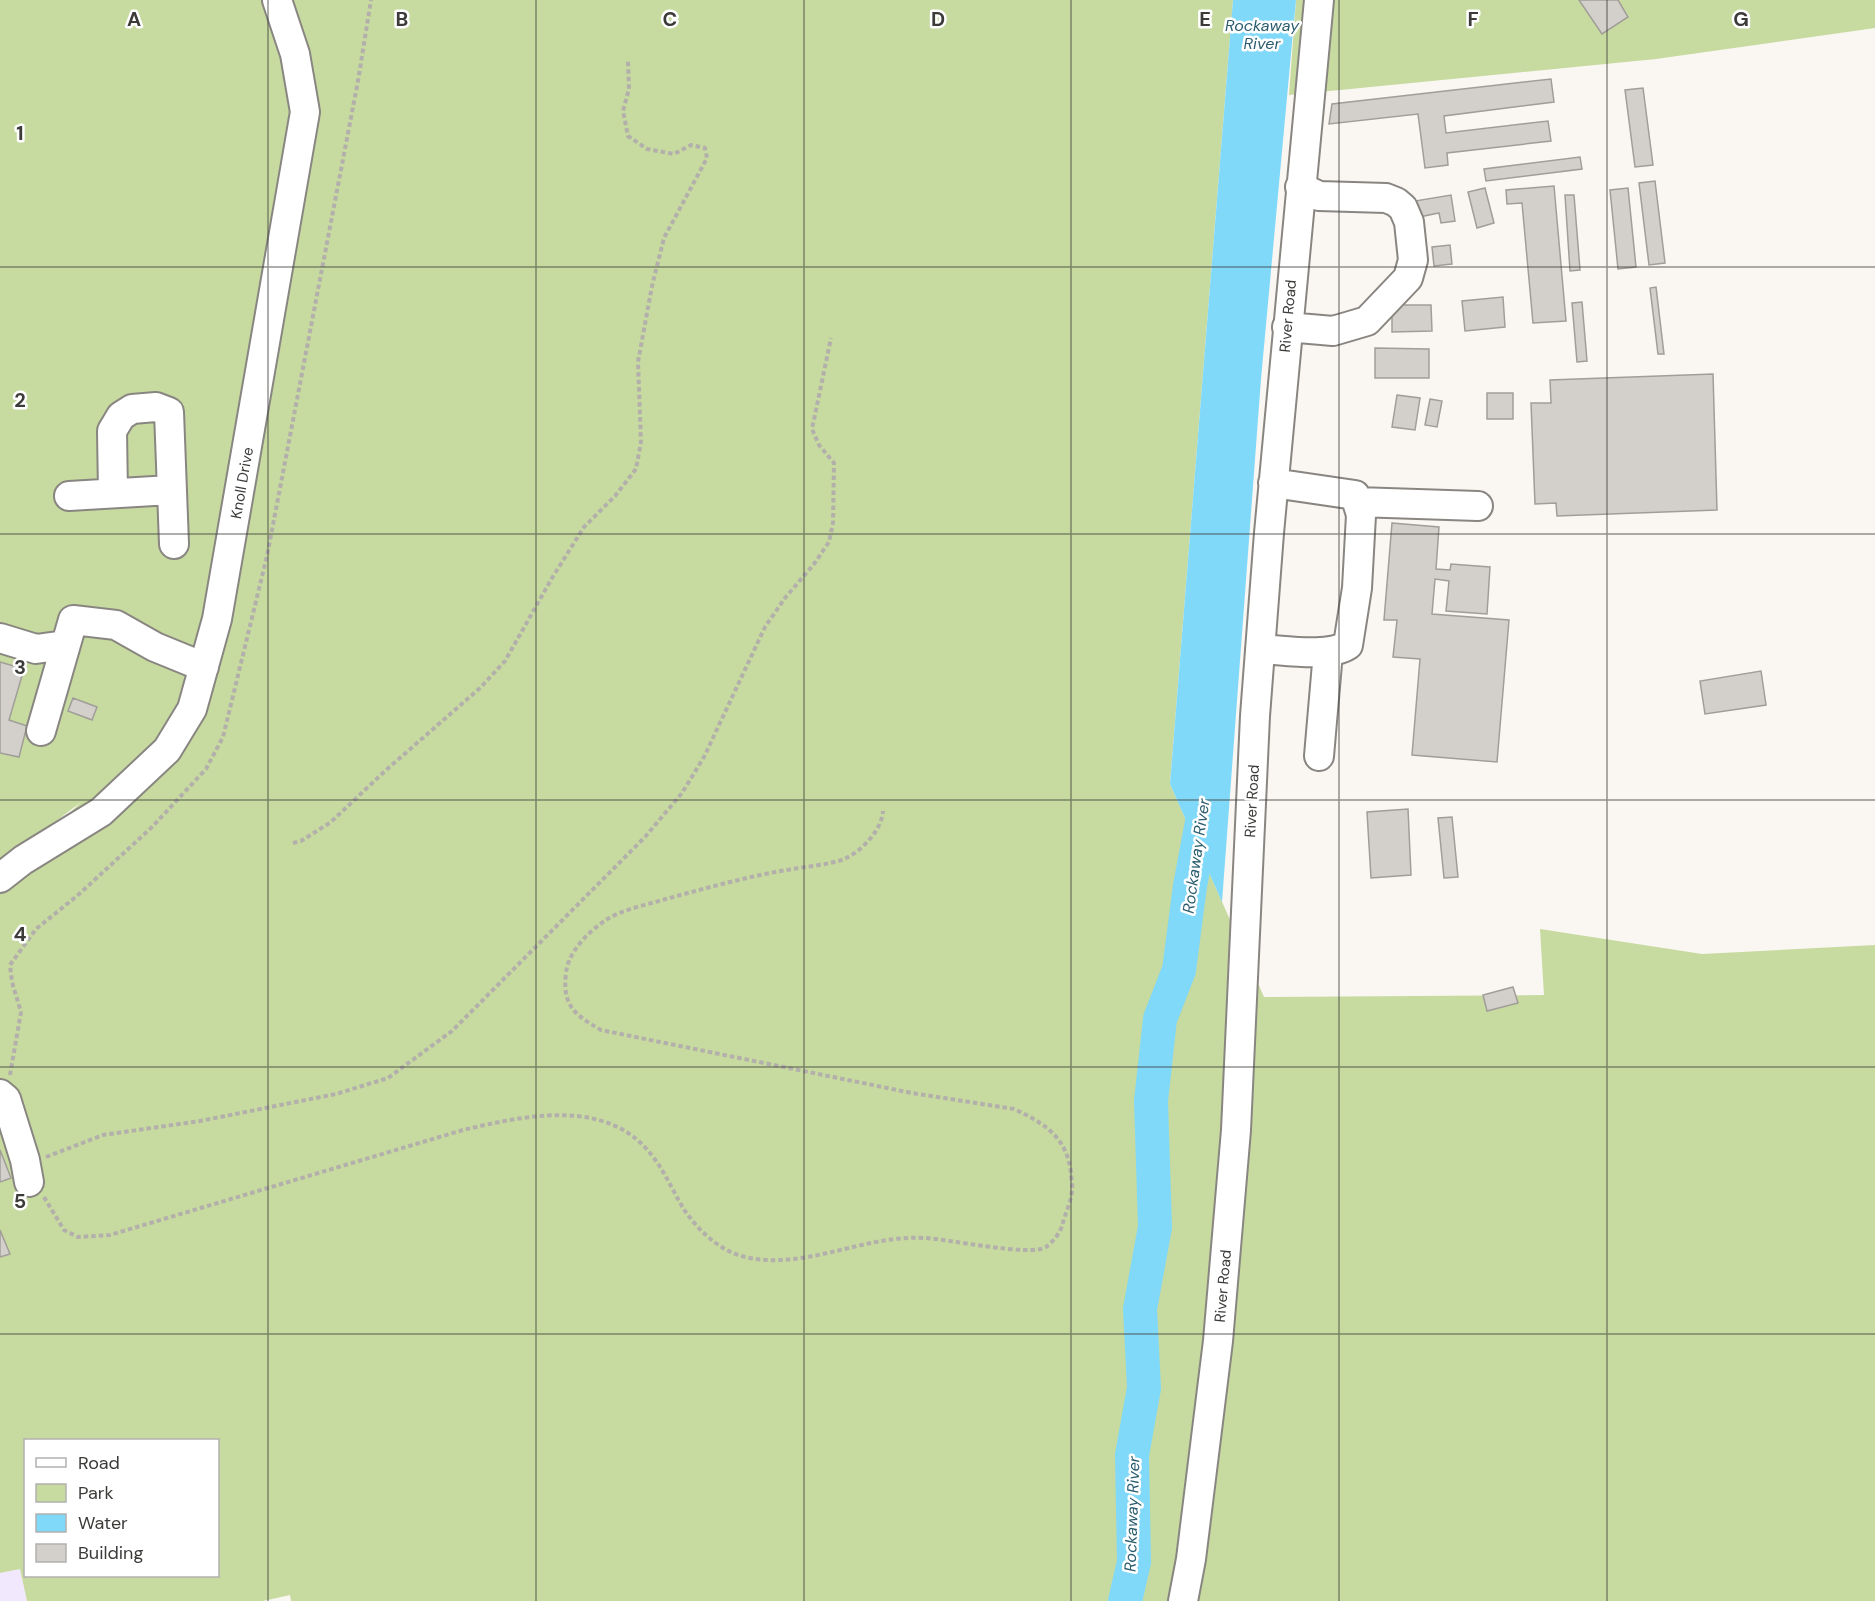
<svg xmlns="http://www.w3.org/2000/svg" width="1875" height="1601" viewBox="0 0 1875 1601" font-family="'DM Sans',sans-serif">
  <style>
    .industrial { fill: #f2e8fd }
    .green { fill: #c7da9f; fill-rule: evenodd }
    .water { fill: #81d9f9 }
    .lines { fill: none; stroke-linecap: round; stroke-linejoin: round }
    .river { stroke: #81d9f9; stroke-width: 34 }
    .building { fill: #d3d0cb; stroke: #a19e99; stroke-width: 1.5 }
    .minor-casing { stroke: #898682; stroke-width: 32 }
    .path { stroke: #b3b0ac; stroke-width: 4; stroke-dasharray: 4.5 3; stroke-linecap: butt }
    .minor { stroke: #fff; stroke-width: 28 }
    .grid { fill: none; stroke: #3c3b39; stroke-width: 1.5; stroke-opacity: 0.55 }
    .labels { text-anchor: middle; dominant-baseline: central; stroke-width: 5; stroke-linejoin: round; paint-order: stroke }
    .street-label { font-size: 15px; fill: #3c3b39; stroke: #fff }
    .water-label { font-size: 16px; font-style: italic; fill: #2a5c6d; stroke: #fff }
    .grid-label { font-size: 20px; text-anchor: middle; font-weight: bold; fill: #3c3b39; stroke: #fff; stroke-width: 5; stroke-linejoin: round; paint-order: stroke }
  </style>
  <rect width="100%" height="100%" fill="#faf6f1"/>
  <path class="industrial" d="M20 1569 27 1601H0V1573Z"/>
  <path class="green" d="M0 0H1233L1170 784 1264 997 1544 995 1540 929 1702 954 1875 945V1601H291L290 1595 263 1601H27L20 1569 0 1573V881L81 802 0 864ZM26 1440H218V1576H26Z
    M1296 0H1875V28L1656 59 1289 95Z"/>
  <path class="water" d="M1233 0H1296L1261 379 1222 902 1170 784Z"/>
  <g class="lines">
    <path class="river" d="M1125 1601 1134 1562 1132 1455 1144 1388 1140 1309 1155 1227 1151 1101 1160 1019 1179 970 1190 886 1206 801"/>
  </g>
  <path class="building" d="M1579 0H1618L1628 17 1602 34Z
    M1551 79 1554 102 1444 116 1446 133 1548 121 1551 141 1447 153 1448 165 1425 168 1418 114 1329 124 1332 104Z
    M1643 88 1653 165 1635 167 1625 90Z
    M1580 157 1582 169 1486 181 1484 169Z
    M1655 181 1665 263 1649 265 1639 183Z
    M1554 186 1566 321 1533 323 1522 203 1507 204 1506 190Z
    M1485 188 1494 223 1477 228 1468 192Z
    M1628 188 1636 267 1618 269 1610 190Z
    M1451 195 1455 221 1441 223 1439 213 1419 217 1415 201Z
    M1565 195H1574L1580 270 1570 271Z
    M1450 245 1452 264 1434 266 1432 247Z
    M1656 287 1664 354H1658L1650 288Z
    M1503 297 1505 327 1465 331 1462 301Z
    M1582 302 1587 361 1577 362 1572 303Z
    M1392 305H1431L1432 331 1392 332Z
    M1375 348 1429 349V378H1375Z
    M1713 374 1717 510 1557 516 1556 503 1535 504 1531 403H1551L1550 380Z
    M1487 393H1513V419H1487Z
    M1397 395 1420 398 1415 430 1392 427Z
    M1430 399 1442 401 1437 427 1425 425Z
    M1392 523 1439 527 1436 569 1450 570 1451 564 1490 567 1487 614 1446 611 1449 581 1435 579 1432 614 1509 620 1497 762 1412 755 1420 659 1393 657 1397 620H1384Z
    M0 662 24 669 9 720 27 726 19 757 0 753Z
    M1761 671 1766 705 1705 714 1700 681Z
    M73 698 97 707 92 720 68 711Z
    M1408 809 1411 875 1371 878 1367 812Z
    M1452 817 1458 877 1444 878 1438 818Z
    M1513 987 1518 1003 1487 1011 1483 995Z
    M0 1150 11 1178 0 1182Z
    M0 1230 10 1254 0 1257Z"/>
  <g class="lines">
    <defs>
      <path id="minor" d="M1287 327 1333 331 1367 321 1408 278 1413 260 1409 222 1403 208 1396 202 1386 198 1319 196 1300 187
        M113 493 112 431 121 416 132 409 156 407 169 412 174 544
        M69 496 171 490
        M1357 502 1478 506
        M0 638 36 649 65 645
        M1260 649C1284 650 1328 658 1348 645L1357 588 1361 515 1355 495 1273 483
        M41 731 73 620 116 625 155 647 204 667
        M1319 756 1328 652
        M0 878 23 860 101 812 167 750 192 709 217 619 305 112 295 54 277 0
        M0 1094 6 1099 25 1160 29 1182
        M1183 1601 1191 1559 1218 1341 1236 1130 1255 716 1269 533 1319 0"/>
    </defs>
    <use href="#minor" class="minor-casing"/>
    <path class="path" d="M293 843 301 841 331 822 385 771 480 688 505 661 552 578 584 527 615 496 636 469 641 442 638 362 652 286 664 238 707 158 705 148 691 145 674 154 647 149 628 136 623 111 629 89 628 60
      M10 1075 21 1012 12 982 10 965 36 929 77 896 151 828 206 769 223 737 267 556 358 81 371 0
      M46 1157 103 1135 200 1121 336 1094 388 1078 452 1031 645 837 682 793 704 757 765 627 785 598 814 564 829 542 833 523 834 463 819 445 812 429 831 338
      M44 1197 64 1230 78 1237 110 1235 463 1130C523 1116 605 1097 650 1153 665 1171 673 1192 685 1211 700 1232 720 1251 745 1257 805 1271 865 1234 925 1238 948 1239 1031 1257 1046 1247 1052 1243 1060 1233 1062 1226 1065 1214 1071 1202 1072 1191 1073 1185 1071 1178 1071 1173 1067 1137 1044 1123 1014 1109L912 1093 601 1030C575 1015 562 1006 566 973 568 952 588 932 606 920 623 909 646 905 666 899 706 888 746 877 786 870 802 867 829 865 844 859 861 852 882 830 883 811"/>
    <use href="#minor" class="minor"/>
  </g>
  <path class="grid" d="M268 0V1601M536 0V1601M804 0V1601M1071 0V1601M1339 0V1601M1607 0V1601M0 267H1875M0 534H1875M0 800H1875M0 1067H1875M0 1334H1875"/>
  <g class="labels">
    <g class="street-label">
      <text transform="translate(1288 316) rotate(-85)">River Road</text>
      <text transform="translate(242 483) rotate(-80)">Knoll Drive</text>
      <text transform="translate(1252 801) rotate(-87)">River Road</text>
      <text transform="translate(1223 1286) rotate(-85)">River Road</text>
    </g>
    <g class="water-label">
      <text x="1262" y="25">Rockaway<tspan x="1262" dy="18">River</tspan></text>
      <text transform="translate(1196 856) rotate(-82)">Rockaway River</text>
      <text transform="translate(1132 1514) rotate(-88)">Rockaway River</text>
    </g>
  </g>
  <g class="grid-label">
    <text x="134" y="26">A</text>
    <text x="402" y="26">B</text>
    <text x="670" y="26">C</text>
    <text x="938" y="26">D</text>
    <text x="1205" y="26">E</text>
    <text x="1473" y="26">F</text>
    <text x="1741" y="26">G</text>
    <text x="20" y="140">1</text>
    <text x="20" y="407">2</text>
    <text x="20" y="674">3</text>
    <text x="20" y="941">4</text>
    <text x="20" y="1208">5</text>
  </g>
  <rect x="24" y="1439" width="195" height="138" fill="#ffffff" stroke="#b1b1b0" stroke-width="1.5"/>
  <rect x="36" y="1458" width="30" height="9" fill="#ffffff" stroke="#b1b1b0" stroke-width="1.5"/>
  <text x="78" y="1469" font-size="18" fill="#3c3b39">Road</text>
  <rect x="36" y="1484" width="30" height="18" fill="#c7da9f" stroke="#b1b1b0" stroke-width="1.5"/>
  <text x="78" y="1499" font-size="18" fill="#3c3b39">Park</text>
  <rect x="36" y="1514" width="30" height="18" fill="#81d9f9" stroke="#b1b1b0" stroke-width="1.5"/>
  <text x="78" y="1529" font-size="18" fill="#3c3b39">Water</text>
  <rect x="36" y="1544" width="30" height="18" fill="#d3d0cb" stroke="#b1b1b0" stroke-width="1.5"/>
  <text x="78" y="1559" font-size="18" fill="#3c3b39">Building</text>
</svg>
